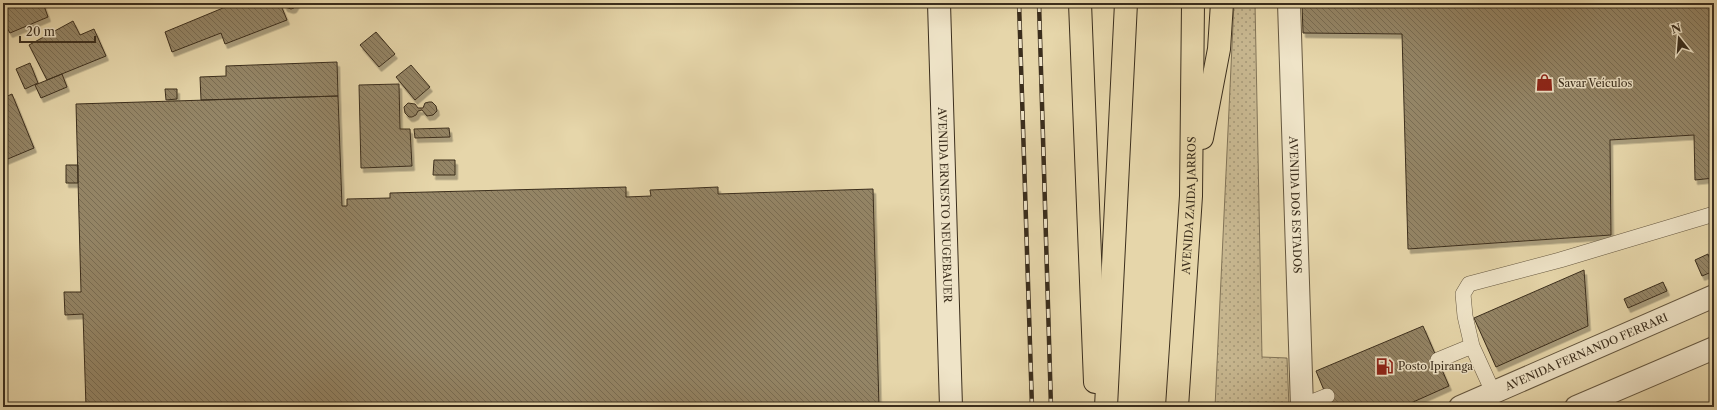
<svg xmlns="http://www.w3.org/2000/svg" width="1717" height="410" viewBox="0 0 1717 410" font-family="'Libre Caslon Text',serif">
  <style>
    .grass { fill: url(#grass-dots); stroke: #827458 }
    .building { fill: url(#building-back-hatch); stroke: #3b2e1d; filter: url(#shadow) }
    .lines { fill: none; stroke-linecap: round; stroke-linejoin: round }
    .service-casing { stroke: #665840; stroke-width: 16 }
    .minor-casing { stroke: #665840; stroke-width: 24 }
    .tertiary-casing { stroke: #665840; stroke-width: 24 }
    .secondary-casing { stroke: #3b2e1d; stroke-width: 24 }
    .motorway-casing { stroke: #3b2e1d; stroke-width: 24 }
    .service { stroke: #efe4c8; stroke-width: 15 }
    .minor { stroke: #efe4c8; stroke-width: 22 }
    .tertiary { stroke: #efe4c8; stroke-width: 22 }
    .secondary { stroke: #efe4c8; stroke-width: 22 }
    .motorway { stroke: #e6d6aa; stroke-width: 22 }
    .rail-casing { stroke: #3b2e1d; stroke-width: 4.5 }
    .rail { stroke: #efe4c8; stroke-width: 3; stroke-dasharray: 9; stroke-linecap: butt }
    .labels { text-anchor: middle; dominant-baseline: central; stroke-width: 3; stroke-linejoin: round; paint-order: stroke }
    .poi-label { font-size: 11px; fill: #3b2e1d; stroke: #efe4c8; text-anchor: start }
    .street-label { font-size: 11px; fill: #3b2e1d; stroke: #efe4c8 }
  </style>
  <defs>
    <pattern id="grass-dots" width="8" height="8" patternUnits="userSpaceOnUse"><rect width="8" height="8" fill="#c9b992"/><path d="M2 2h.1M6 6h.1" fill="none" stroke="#a49777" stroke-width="1.8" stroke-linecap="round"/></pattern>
    <pattern id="building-back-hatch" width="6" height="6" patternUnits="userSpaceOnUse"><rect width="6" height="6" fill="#948566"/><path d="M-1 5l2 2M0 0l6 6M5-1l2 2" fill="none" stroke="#7a6d53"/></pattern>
    <filter id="shadow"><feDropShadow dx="2.5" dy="4.5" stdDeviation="0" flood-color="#0004"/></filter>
  </defs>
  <rect width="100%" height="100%" fill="#e6d6aa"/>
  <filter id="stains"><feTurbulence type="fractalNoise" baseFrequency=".005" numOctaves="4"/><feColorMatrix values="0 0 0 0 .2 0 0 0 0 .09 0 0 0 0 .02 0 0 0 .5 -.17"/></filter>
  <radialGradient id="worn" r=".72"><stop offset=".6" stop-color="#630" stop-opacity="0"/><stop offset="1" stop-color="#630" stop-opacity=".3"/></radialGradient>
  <path class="grass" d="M1234 3H1255L1262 357 1287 358 1289 407H1215Z"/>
  <path class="building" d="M3 3H10L18 7 27 3H43L48 17 10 33 3 21Z
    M235 3H280L287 20 225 44 221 33 172 52 165 32Z
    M283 3H297L294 8 291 9 285 7Z
    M1302 3H1714V178L1695 180 1694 135 1610 140 1611 235 1408 249 1402 34 1303 33Z
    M73 21 80 35 94 29 106 56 47 80 29 45Z
    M376 32 395 54 379 67 360 45Z
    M337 62 338 96 201 100 200 77 226 76V66Z
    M30 63 38 83 25 89 16 69Z
    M411 65 430 87 415 100 396 77Z
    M62 74 67 87 41 98 35 85Z
    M399 84 400 129H410L412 166 361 168 359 85Z
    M165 89H177V99L166 100Z
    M12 94 34 148 3 161V98Z
    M338 96 342 206H347V199L390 198V193L626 187V197L651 196 650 190 718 187V194L873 189 879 407H86L83 314 65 315 64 292H81L76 104Z
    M429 102H432L436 106 437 111 433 115 427 116 422 110 418 111 416 115 412 117H409L405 113 404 107 408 103 415 104 418 108H423L425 103Z
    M449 128 450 137 415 138 414 129Z
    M434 160H455V175H433Z
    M66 165H78V183H66Z
    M1708 254 1714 271 1702 276 1695 260Z
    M1584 270 1588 326 1496 367 1474 318Z
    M1663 282 1667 291 1628 308 1624 299Z
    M1423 326 1449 386 1402 407H1331L1316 371Z"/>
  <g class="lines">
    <defs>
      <path id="service" d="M1472 346 1465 316 1463 294 1469 284 1560 260 1714 214
        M1438 360 1472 346 1493 392
        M1302 406 1327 396"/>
      <g id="minor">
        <path id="s1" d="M1289 3 1302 407"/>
      </g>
      <g id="tertiary">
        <path id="s2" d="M1460 407 1714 296"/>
        <path d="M1576 407 1714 348"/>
      </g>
      <g id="secondary">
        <path id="s3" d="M939 3 951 407"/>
      </g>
      <g id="motorway">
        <path d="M1080 3 1095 382"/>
        <path d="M1202 138 1219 49 1222 3"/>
        <path d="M1106 407 1126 3"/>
        <path id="s4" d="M1177 407 1191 196 1193 3"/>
      </g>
    </defs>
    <use href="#service" class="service-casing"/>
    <use href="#minor" class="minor-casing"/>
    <use href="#tertiary" class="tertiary-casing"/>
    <use href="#secondary" class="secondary-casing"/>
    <use href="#motorway" class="motorway-casing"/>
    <use href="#service" class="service"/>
    <use href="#minor" class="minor"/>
    <use href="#tertiary" class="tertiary"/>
    <use href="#secondary" class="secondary"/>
    <use href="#motorway" class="motorway"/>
    <defs>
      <path id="rail" d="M1019 3 1032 407
        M1039 3 1051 407"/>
    </defs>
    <use href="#rail" class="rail-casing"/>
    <use href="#rail" class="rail"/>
  </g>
  <defs>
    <symbol id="shop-bare" viewBox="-9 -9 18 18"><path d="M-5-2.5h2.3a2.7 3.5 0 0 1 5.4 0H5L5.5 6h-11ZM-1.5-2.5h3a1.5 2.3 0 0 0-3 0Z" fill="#8f2418" stroke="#efe4c8" stroke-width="2.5" paint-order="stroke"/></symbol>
    <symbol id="fuel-bare" viewBox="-9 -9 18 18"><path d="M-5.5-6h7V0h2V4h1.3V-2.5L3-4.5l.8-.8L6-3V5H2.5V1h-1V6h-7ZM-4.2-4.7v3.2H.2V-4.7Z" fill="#8f2418" stroke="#efe4c8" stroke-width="2.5" paint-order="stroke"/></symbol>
  </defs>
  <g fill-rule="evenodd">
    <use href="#shop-bare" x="1532" y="70" width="25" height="25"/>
    <use href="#fuel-bare" x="1372" y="354" width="25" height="25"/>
  </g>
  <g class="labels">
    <g class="poi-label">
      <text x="1558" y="83">Savar Veículos</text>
      <text x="1398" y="366">Posto Ipiranga</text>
    </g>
    <g class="street-label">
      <text stroke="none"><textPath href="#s3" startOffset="202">AVENIDA ERNESTO NEUGEBAUER</textPath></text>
      <text stroke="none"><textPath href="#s4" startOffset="202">AVENIDA ZAIDA JARROS</textPath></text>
      <text stroke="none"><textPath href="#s1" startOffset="202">AVENIDA DOS ESTADOS</textPath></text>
      <text stroke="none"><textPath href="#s2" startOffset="138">AVENIDA FERNANDO FERRARI</textPath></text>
    </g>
  </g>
  <rect width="1717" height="410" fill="none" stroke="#e6d6aa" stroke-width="16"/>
  <rect x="4" y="4" width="1709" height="402" fill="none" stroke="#3b2e1d" stroke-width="2"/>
  <rect x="8" y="8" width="1701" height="394" fill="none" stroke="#3b2e1d"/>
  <g transform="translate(1679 38) rotate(343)" stroke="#efe4c8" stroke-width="3" paint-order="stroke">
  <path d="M0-3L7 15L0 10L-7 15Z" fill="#3b2e1d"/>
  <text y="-6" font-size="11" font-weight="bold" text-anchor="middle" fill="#3b2e1d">N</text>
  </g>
  <path d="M20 36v6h75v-6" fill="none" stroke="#3b2e1d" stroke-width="2"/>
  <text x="26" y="36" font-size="12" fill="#3b2e1d" stroke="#efe4c8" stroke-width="3" paint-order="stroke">20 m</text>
  <rect width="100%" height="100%" filter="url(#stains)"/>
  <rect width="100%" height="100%" fill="url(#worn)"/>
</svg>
